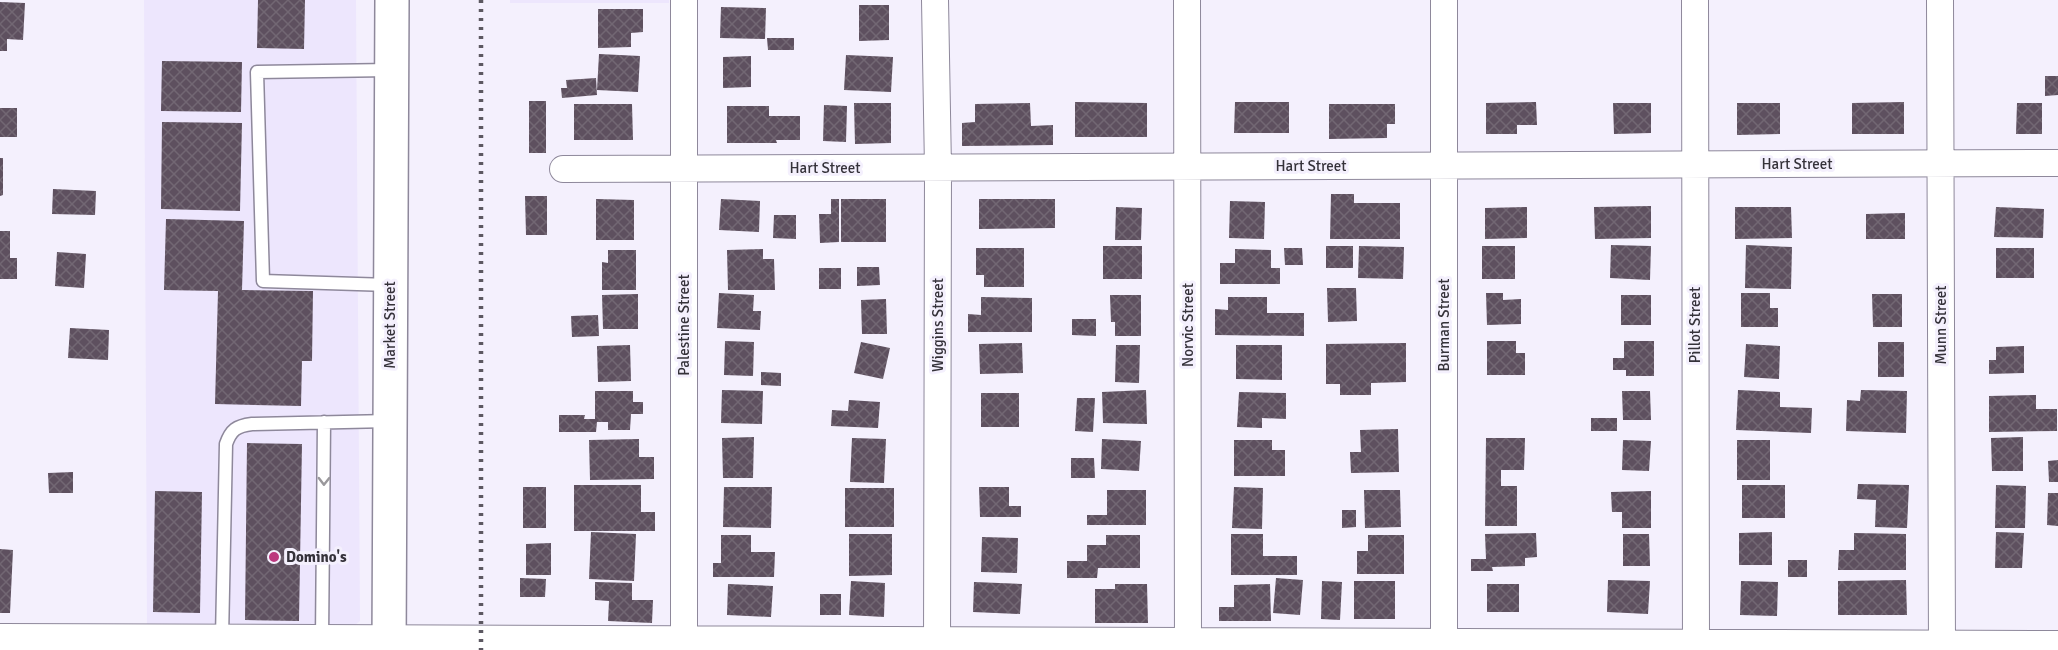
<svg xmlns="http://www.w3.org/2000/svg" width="2058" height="650" viewBox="0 0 2058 650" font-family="Signika,sans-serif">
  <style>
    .built { fill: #ede6fd }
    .building { fill: url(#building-cross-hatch) }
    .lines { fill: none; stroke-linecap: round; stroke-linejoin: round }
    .service-casing { stroke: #8e889b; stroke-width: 15 }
    .minor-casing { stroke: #8e889b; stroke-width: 28 }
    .secondary-casing { stroke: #8e889b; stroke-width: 36 }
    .service { stroke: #fff; stroke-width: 12 }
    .minor { stroke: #fff; stroke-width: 26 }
    .secondary { stroke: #fff; stroke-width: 33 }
    .rail { stroke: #5c5861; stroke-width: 4.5; stroke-dasharray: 3 6; stroke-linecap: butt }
    .oneway { stroke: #9a989c }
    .poi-dot { fill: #bc387e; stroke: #f4f0fd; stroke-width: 2 }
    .labels { text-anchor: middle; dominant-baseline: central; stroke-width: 6; stroke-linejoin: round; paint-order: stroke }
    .street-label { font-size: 15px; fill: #35323a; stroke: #f4f0fd }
    .poi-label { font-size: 15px; font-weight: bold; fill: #35323a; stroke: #f4f0fd; text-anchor: start }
  </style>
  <defs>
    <pattern id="building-cross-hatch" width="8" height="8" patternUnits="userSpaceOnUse" patternTransform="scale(1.5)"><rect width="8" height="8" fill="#5e505f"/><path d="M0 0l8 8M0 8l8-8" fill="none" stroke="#726773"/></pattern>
  </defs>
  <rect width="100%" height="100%" fill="#f4f0fd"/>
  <path class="built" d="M144 0H356L360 621 348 631 147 630Z
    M510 0H669V3H510Z"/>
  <path class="building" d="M258 0H305L304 49 257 48Z
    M0 2 25 3 23 40 7 39V51H0Z
    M859 5H889V40L859 41Z
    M721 7 766 8 765 39 720 38Z
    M598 9H643V32L631 33V47L598 48Z
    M767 38H794V50H768Z
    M599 54 640 56 638 92 597 90Z
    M846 55 893 57 891 92 844 90Z
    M751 56V87L723 88V57Z
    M162 61 242 62 241 112 161 111Z
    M2045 76H2058V95L2045 96Z
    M596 78 597 95 562 98 561 88H567L566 80Z
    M529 101H546V153H529Z
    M1075 102 1147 103V137H1075Z
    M1235 102H1289V133H1234Z
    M1536 102 1537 125H1517V134H1486V103Z
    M1904 102V134H1852V103Z
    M854 103H891V143L855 144Z
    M1030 103 1031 126 1053 125V145L962 146V123L975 122V104Z
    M1613 103H1651V133L1614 134Z
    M1737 103H1780V134L1737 135Z
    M2017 103H2042V134H2016Z
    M574 104H632L633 140H574Z
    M1329 104H1395V124H1387V138L1329 139Z
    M824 105 847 106 846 142 823 141Z
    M727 106H769V116H800V140H776L777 143H727Z
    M0 108H17V137H0Z
    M162 122 242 123 240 211 161 209Z
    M0 158H3V195L0 196Z
    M53 189 96 191 95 215 52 214Z
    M1331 194H1354V203H1400V239H1330Z
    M525 196H547V235H526Z
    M596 199 634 200V240H596Z
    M721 199 760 201 759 232 719 230Z
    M831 199H839V242L820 243 819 214H831Z
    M841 199H886V242H841Z
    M979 199H1055V228L979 229Z
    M1230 201 1265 202 1264 239 1229 238Z
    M1651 206V238L1595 239 1594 207Z
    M1116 207 1142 208 1141 240H1115Z
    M1527 207V238L1485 239V208Z
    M1735 207H1791L1792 238 1735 239Z
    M1996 207 2044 209 2043 238 1994 237Z
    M1905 213V239H1866V214Z
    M774 215H796V239L773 238Z
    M166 219 244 221 242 290 313 291 312 361H302L301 406 215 404 218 291 164 290Z
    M0 231H10V258H17V279H0Z
    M1611 245 1651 246 1650 280 1610 278Z
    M1746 245 1792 247 1791 289 1745 288Z
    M1103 246H1142V279H1103Z
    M1326 246H1353V268H1326Z
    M1359 246 1404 247 1403 279 1358 278Z
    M1482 246H1515V279H1482Z
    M976 248H1024V287H984V275H976Z
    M1284 248H1302L1303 265H1285Z
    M1996 248H2034V278H1996Z
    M763 249V259H774L775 290H728L727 250Z
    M1235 249 1271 250V268H1280V284H1220V263H1235Z
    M608 250H636V290H602V262L608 263Z
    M57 252 86 254 84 288 55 286Z
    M857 267H879L880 285 857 286Z
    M819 268H841V289H819Z
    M1327 288H1356L1357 321 1328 322Z
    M719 293 754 295 753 311H761L760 330 717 328Z
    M1486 293H1503V300L1521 299V324L1487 325Z
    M1741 293H1770V308H1778V327H1741Z
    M638 294V329H603L602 295Z
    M1872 294H1902V327H1873Z
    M1110 295H1141V336H1115V322H1111Z
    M1621 295H1651V325H1621Z
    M981 297 1032 298V332H968V314L981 315Z
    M1228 297H1267V313H1304V336L1215 335V309L1228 310Z
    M886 299 887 334H862L861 300Z
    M598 315 599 336 572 337 571 316Z
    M1072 319H1096V336L1072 335Z
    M70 328 109 330 108 360 68 358Z
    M725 341 754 342 753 376 724 375Z
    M1487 341H1516V353H1525V375H1487Z
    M1624 341H1654V376H1626V370H1613V358H1624Z
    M861 342 890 348 883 379 854 373Z
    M1878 342H1904V377H1878Z
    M1022 343 1023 373 980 374 979 344Z
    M1406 343V382L1371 383V395H1340V384H1326V344Z
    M1746 344 1780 346 1779 379 1744 377Z
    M630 345 631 381 598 382 597 346Z
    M1116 345H1140L1139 383 1115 382Z
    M1236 345H1282V380L1236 379Z
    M2024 346V373L1989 374V360H1996V347Z
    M761 372 781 373V386L761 385Z
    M722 390 763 391 762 424 721 423Z
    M1146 390 1147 424 1103 423 1102 392Z
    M1738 390 1780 392V407L1812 408 1811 433 1736 430Z
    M1861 390 1907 391 1906 433 1846 431 1847 400 1860 401Z
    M595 391H633V402H643V414H631L630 430H608V422H597L596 432H559V415H585L584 419H595Z
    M1622 391H1650L1651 420H1623Z
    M1239 392 1286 393V419L1262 418V428L1237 427Z
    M981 393H1019V427H981Z
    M2036 395V409H2057V431L1989 432V396Z
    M1077 398H1095L1093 432 1075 431Z
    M849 400 880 402 878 428 831 426 832 410 848 411Z
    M1591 418H1617V431H1591Z
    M1398 429 1399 472 1351 473 1350 452H1361L1360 430Z
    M754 437 753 478H723L722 438Z
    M2023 437V471H1992L1991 438Z
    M852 438 886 439 884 483 850 482Z
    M1486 438H1525L1524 470H1501V486H1517V526H1485Z
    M639 439V457H654V479L590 480 589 440Z
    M1102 439 1141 441 1139 471 1101 469Z
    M1234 440H1272V450H1285V476H1234Z
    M1623 440 1651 441 1649 471 1622 470Z
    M1737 440H1770V480H1737Z
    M247 443 302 444 299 621 245 620Z
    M1071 458H1094L1095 478H1071Z
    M2058 460V482H2049L2048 461Z
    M73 472V493H49L48 473Z
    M1858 484 1909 485 1907 528 1875 527 1876 500 1857 499Z
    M574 485H641V512H655V531H574Z
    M1742 485H1785V518H1742Z
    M1996 485 2026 486 2025 528H1995Z
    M523 487H546V528H523Z
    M724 487H772L771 528 723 527Z
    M979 487H1009V506H1021V517H980Z
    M1234 487 1263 488 1262 529 1232 528Z
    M845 488H894V527H845Z
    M1107 490H1146V525H1087V515H1107Z
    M1364 490H1400L1401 527 1365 528Z
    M155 491 202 492 200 613 153 612Z
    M1651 491V528H1622V512H1612L1611 492Z
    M2048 493H2058V526L2047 525Z
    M1342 510H1356V527L1342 528Z
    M591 532 636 534 634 581 589 579Z
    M1772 532V565H1739V533Z
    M1996 532 2024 533 2022 568H1995Z
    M1536 533 1537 557 1525 558V566L1492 567 1493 571H1471V559H1486L1485 534Z
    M1854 533 1906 534V570H1838L1839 550H1854Z
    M849 534H892V575L849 576Z
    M1231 534H1263V556H1297V575H1231Z
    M1623 534H1649L1650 566H1623Z
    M721 535H751V552H775L774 577H713V563H721Z
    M1106 535H1140V568H1098L1097 578H1067V561H1087V545H1106Z
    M1368 535H1404V574H1357V551H1368Z
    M982 537 1018 538 1017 573 981 572Z
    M551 543V575H526V544Z
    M0 549 13 550 10 613H0Z
    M1788 560H1807V577H1788Z
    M520 578 546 579 545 597H520Z
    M1276 578 1303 580 1300 615 1273 613Z
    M1608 580 1650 581 1648 614 1607 612Z
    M1906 580 1907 615H1838V581Z
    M851 581 885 583 884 617 849 615Z
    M1322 581 1342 582 1340 620 1321 619Z
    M1354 581H1395V619H1354Z
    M1741 581 1778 582 1777 616 1740 615Z
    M595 582 632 583V600H653L652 623 608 621 609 601 595 600Z
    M974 582 1022 584 1020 614 973 612Z
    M728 584 773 586 771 617 727 615Z
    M1115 584H1147L1148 623H1095V589H1115Z
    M1270 584 1271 621H1219V607H1234V585Z
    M1487 584H1519V612H1487Z
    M820 594H841V615H820Z"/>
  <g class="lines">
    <defs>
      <path id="service" d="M389 285 263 281 257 72 390 70
        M222 638 226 444C231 430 236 426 252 424L389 421
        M322 639 324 422"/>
      <path id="minor" d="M684 0V650
        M935 0 938 168 937 650
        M1187 0 1188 650
        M1444 0V650
        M1695 0 1696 650
        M1940 0 1942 650
        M563 169 2058 163
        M0 637 2058 644"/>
      <path id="secondary" d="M389 650 392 0"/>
    </defs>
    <use href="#service" class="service-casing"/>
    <use href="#minor" class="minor-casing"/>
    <use href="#secondary" class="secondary-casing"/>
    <use href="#service" class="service"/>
    <use href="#minor" class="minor"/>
    <use href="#secondary" class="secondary"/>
    <path class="rail" d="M481 0V650"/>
  </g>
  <defs><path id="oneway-chevron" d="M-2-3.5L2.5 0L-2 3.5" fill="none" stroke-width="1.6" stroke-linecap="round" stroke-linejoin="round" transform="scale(1.5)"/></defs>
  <use class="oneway" href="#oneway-chevron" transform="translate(324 481) rotate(91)"/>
  <circle class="poi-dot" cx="274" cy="557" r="6"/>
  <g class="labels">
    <g class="street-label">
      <text x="1797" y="164">Hart Street</text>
      <text x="1311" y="166">Hart Street</text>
      <text x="825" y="168">Hart Street</text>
      <text transform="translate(390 325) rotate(-90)">Market Street</text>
      <text transform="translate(684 325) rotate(-90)">Palestine Street</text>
      <text transform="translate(938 325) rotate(-90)">Wiggins Street</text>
      <text transform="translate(1188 325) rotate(-90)">Norvic Street</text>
      <text transform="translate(1444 325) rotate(-90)">Burman Street</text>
      <text transform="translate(1695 325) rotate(-90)">Pillot Street</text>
      <text transform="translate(1941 325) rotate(-90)">Munn Street</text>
    </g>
    <g class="poi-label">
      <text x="286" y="557">Domino's</text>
    </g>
  </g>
</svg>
